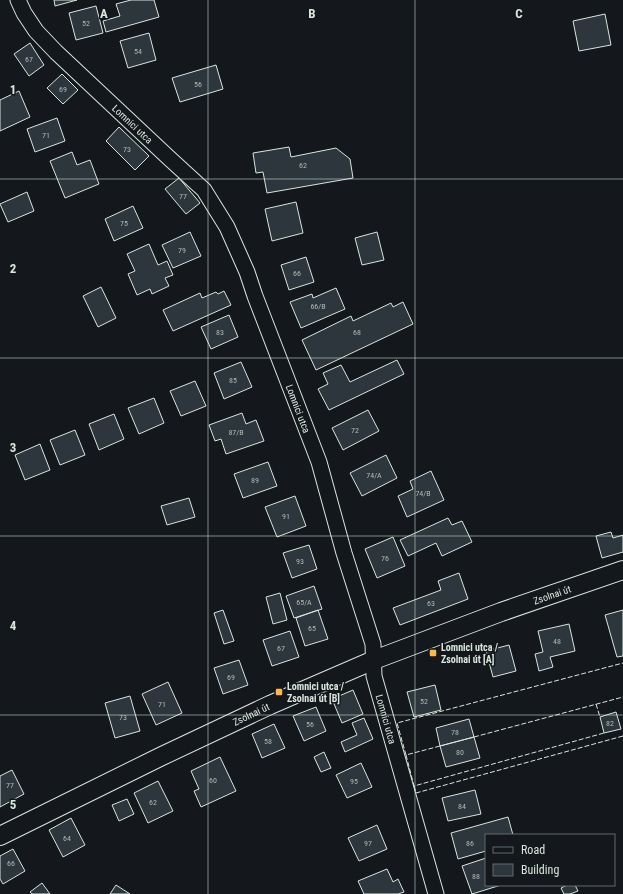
<svg xmlns="http://www.w3.org/2000/svg" width="623" height="894" viewBox="0 0 623 894" font-family="'Roboto Condensed',sans-serif">
  <style>
    .building { fill: #2c363c; stroke: #d8e6dc }
    .lines { fill: none; stroke-linecap: round; stroke-linejoin: round }
    .minor-casing { stroke: #d8e6dc; stroke-width: 17 }
    .tertiary-casing { stroke: #d8e6dc; stroke-width: 20 }
    .minor { stroke: #14181c; stroke-width: 15 }
    .tertiary { stroke: #14181c; stroke-width: 18 }
    .fence { stroke: #d8e6dc; stroke-width: 1; stroke-dasharray: 5 2; stroke-linecap: butt }
    .grid { fill: none; stroke: #d8e6dc; stroke-width: 1; stroke-opacity: 0.55 }
    .poi-dot { fill: #ffb74d; stroke: #14181c; stroke-width: 1.5 }
    .labels { text-anchor: middle; dominant-baseline: central; stroke-width: 3; stroke-linejoin: round; paint-order: stroke }
    .number-label { font-size: 8px; fill: #adbab4 }
    .street-label { font-size: 10px; fill: #d8e6dc; stroke: #14181c }
    .poi-label { font-size: 10px; font-weight: bold; fill: #d8e6dc; stroke: #14181c; text-anchor: start }
    .grid-label { font-size: 13px; text-anchor: middle; font-weight: bold; fill: #d8e6dc; stroke: #14181c; stroke-width: 3; stroke-linejoin: round; paint-order: stroke }
  </style>
  <rect width="100%" height="100%" fill="#14181c"/>
  <path class="building" d="M54 0H77L55 6Z
    M131 0H154L159 17 106 32 103 21 120 16 116 4Z
    M96 6 103 33 76 40 69 13Z
    M605 14 611 45 579 51 573 21Z
    M149 33 156 60 128 68 120 41Z
    M30 43 44 65 29 76 14 54Z
    M216 65 223 89 180 102 172 78Z
    M62 74 78 90 63 104 47 88Z
    M19 91 30 117 0 131V100Z
    M57 118 65 141 35 152 27 129Z
    M119 127 149 156 135 170 106 141Z
    M289 147 291 157 336 148 350 159 353 178 267 193 263 172 256 173 253 153Z
    M72 152 77 165 90 160 99 184 65 198 50 161Z
    M179 178 200 203 186 214 165 189Z
    M27 192 34 211 8 222 0 204Z
    M296 202 303 233 272 241 265 209Z
    M133 206 143 228 114 241 105 219Z
    M190 232 201 256 173 268 162 245Z
    M377 232 384 260 362 265 355 238Z
    M149 244 158 265 167 261 173 275 165 278 169 286 152 294 150 289 137 295 128 274 135 271 127 254Z
    M306 257 314 282 289 290 281 265Z
    M101 287 116 318 98 327 83 296Z
    M336 288 345 309 301 328 290 302 312 294 313 298Z
    M224 291 231 305 173 331 163 310 200 293 202 298 216 292 218 294Z
    M403 302 413 324 316 370 302 340 351 316 353 321 391 303 393 307Z
    M229 315 238 337 211 349 201 327Z
    M397 360 404 374 329 410 318 389 328 384 323 373 341 365 350 382Z
    M241 362 252 387 224 399 214 373Z
    M195 381 206 406 181 416 170 391Z
    M154 398 164 423 139 434 128 408Z
    M368 410 379 431 343 450 332 428Z
    M242 413 246 424 256 420 264 441 226 454 221 439 215 441 209 425Z
    M114 414 124 439 99 450 89 424Z
    M75 430 85 455 60 465 50 440Z
    M40 444 50 470 25 480 15 455Z
    M386 455 397 478 362 496 350 473Z
    M268 462 277 486 243 498 234 474Z
    M431 471 444 500 407 517 398 496 413 489 410 481Z
    M295 496 306 526 277 537 265 507Z
    M189 498 195 517 167 525 161 506Z
    M448 518 452 525 462 521 472 542 442 556 436 543 408 556 400 540Z
    M611 532 613 538 623 535V552L602 558 596 536Z
    M393 537 405 566 377 578 365 549Z
    M309 545 317 569 292 578 283 553Z
    M459 573 468 599 400 625 393 608 441 590 438 581Z
    M314 586 322 609 294 618 286 596Z
    M280 593 287 620 273 624 266 597Z
    M223 610 234 641 224 644 214 613Z
    M318 610 328 639 305 646 296 618Z
    M623 610V656L617 657 605 615Z
    M569 624 575 651 550 657 553 667 539 671 535 654 543 652 538 631Z
    M290 631 299 657 272 666 263 640Z
    M509 645 516 671 493 677 486 651Z
    M239 660 248 685 223 694 214 668Z
    M168 682 182 713 156 725 142 694Z
    M435 685 441 710 414 717 407 692Z
    M353 690 363 714 342 723 332 699Z
    M130 696 140 731 115 738 105 703Z
    M316 707 326 731 304 741 293 716Z
    M616 712 621 729 604 733 600 717Z
    M364 718 373 739 345 752 341 742 357 735 352 723Z
    M469 719 474 737 440 746 436 728Z
    M274 724 285 748 262 758 252 734Z
    M474 737 480 758 446 767 440 746Z
    M324 752 331 768 321 772 314 757Z
    M220 757 236 791 201 807 194 791 199 789 191 771Z
    M361 763 372 787 347 798 336 775Z
    M12 770 24 794 0 807V776Z
    M158 781 173 811 148 823 134 793Z
    M475 790 481 814 448 821 442 798Z
    M127 799 134 814 119 821 112 805Z
    M508 817 513 835H486V851L458 859 451 833Z
    M71 818 85 845 63 857 49 830Z
    M377 825 387 849 359 861 348 838Z
    M13 849 25 871 3 884 0 879V856Z
    M486 858V885H501L472 894 462 866Z
    M387 869 393 882 398 879 404 892 398 894H364L358 881Z
    M42 883 50 894H32L30 892Z
    M116 885 130 894H110Z
    M567 885H575L578 891 570 894H564L561 888Z"/>
  <g class="lines">
    <defs>
      <g id="minor">
        <path id="s1" d="M18 0 24 13 36 31 56 52 169 158 204 190 227 227 247 272 255 296 319 462 344 553 373 644 374 676 436 894"/>
      </g>
      <g id="tertiary">
        <path id="s2" d="M0 836 162 756 270 705 374 660 501 612 623 570"/>
      </g>
    </defs>
    <use href="#minor" class="minor-casing"/>
    <use href="#tertiary" class="tertiary-casing"/>
    <use href="#minor" class="minor"/>
    <use href="#tertiary" class="tertiary"/>
    <path class="fence" d="M596 704 600 717
      M474 737 623 697
      M440 746 406 755 397 723 623 663
      M406 755 414 786 604 733
      M414 786 416 793 623 736"/>
  </g>
  <path class="grid" d="M208 0V894M415 0V894M0 179H623M0 358H623M0 536H623M0 715H623"/>
  <g class="poi-dot">
    <rect x="429" y="649" width="8" height="8" rx="2"/>
    <rect x="275" y="688" width="8" height="8" rx="2"/>
  </g>
  <g class="labels">
    <g class="number-label">
      <text x="86" y="23">52</text>
      <text x="138" y="51">54</text>
      <text x="29" y="59">67</text>
      <text x="198" y="84">56</text>
      <text x="63" y="89">69</text>
      <text x="46" y="135">71</text>
      <text x="127" y="149">73</text>
      <text x="303" y="165">62</text>
      <text x="183" y="196">77</text>
      <text x="124" y="223">75</text>
      <text x="182" y="250">79</text>
      <text x="297" y="273">66</text>
      <text x="318" y="306">66/B</text>
      <text x="220" y="332">83</text>
      <text x="357" y="332">68</text>
      <text x="233" y="380">85</text>
      <text x="355" y="430">72</text>
      <text x="236" y="432">87/B</text>
      <text x="374" y="475">74/A</text>
      <text x="255" y="480">89</text>
      <text x="423" y="493">74/B</text>
      <text x="286" y="516">91</text>
      <text x="385" y="558">76</text>
      <text x="300" y="561">93</text>
      <text x="304" y="602">65/A</text>
      <text x="431" y="603">63</text>
      <text x="312" y="628">65</text>
      <text x="557" y="641">48</text>
      <text x="281" y="648">67</text>
      <text x="231" y="677">69</text>
      <text x="424" y="701">52</text>
      <text x="162" y="704">71</text>
      <text x="123" y="717">73</text>
      <text x="610" y="723">82</text>
      <text x="310" y="724">56</text>
      <text x="455" y="732">78</text>
      <text x="268" y="741">58</text>
      <text x="460" y="752">80</text>
      <text x="213" y="780">60</text>
      <text x="354" y="781">95</text>
      <text x="10" y="785">77</text>
      <text x="153" y="802">62</text>
      <text x="462" y="806">84</text>
      <text x="67" y="838">64</text>
      <text x="368" y="843">97</text>
      <text x="470" y="843">86</text>
      <text x="11" y="863">66</text>
      <text x="476" y="876">88</text>
    </g>
    <g class="street-label">
      <text stroke="none"><textPath href="#s1" startOffset="170">Lomnici utca</textPath></text>
      <text stroke="none"><textPath href="#s1" startOffset="506">Lomnici utca</textPath></text>
      <text stroke="none"><textPath href="#s2" startOffset="603">Zsolnai út</textPath></text>
      <text stroke="none"><textPath href="#s2" startOffset="279">Zsolnai út</textPath></text>
      <text stroke="none"><textPath href="#s1" startOffset="830">Lomnici utca</textPath></text>
    </g>
    <g class="poi-label">
      <text x="441" y="647">Lomnici utca /<tspan x="441" dy="12">Zsolnai út [A]</tspan></text>
      <text x="287" y="686">Lomnici utca /<tspan x="287" dy="12">Zsolnai út [B]</tspan></text>
    </g>
  </g>
  <g class="grid-label">
    <text x="104" y="18">A</text>
    <text x="312" y="18">B</text>
    <text x="519" y="18">C</text>
    <text x="13" y="94">1</text>
    <text x="13" y="273">2</text>
    <text x="13" y="452">3</text>
    <text x="13" y="630">4</text>
    <text x="13" y="809">5</text>
  </g>
  <rect x="485" y="834" width="130" height="52" fill="#14181c" stroke="#626a69"/>
  <rect x="493" y="847" width="20" height="6" fill="#14181c" stroke="#626a69"/>
  <text x="521" y="854" font-size="12" fill="#d8e6dc">Road</text>
  <rect x="493" y="864" width="20" height="12" fill="#2c363c" stroke="#626a69"/>
  <text x="521" y="874" font-size="12" fill="#d8e6dc">Building</text>
</svg>
